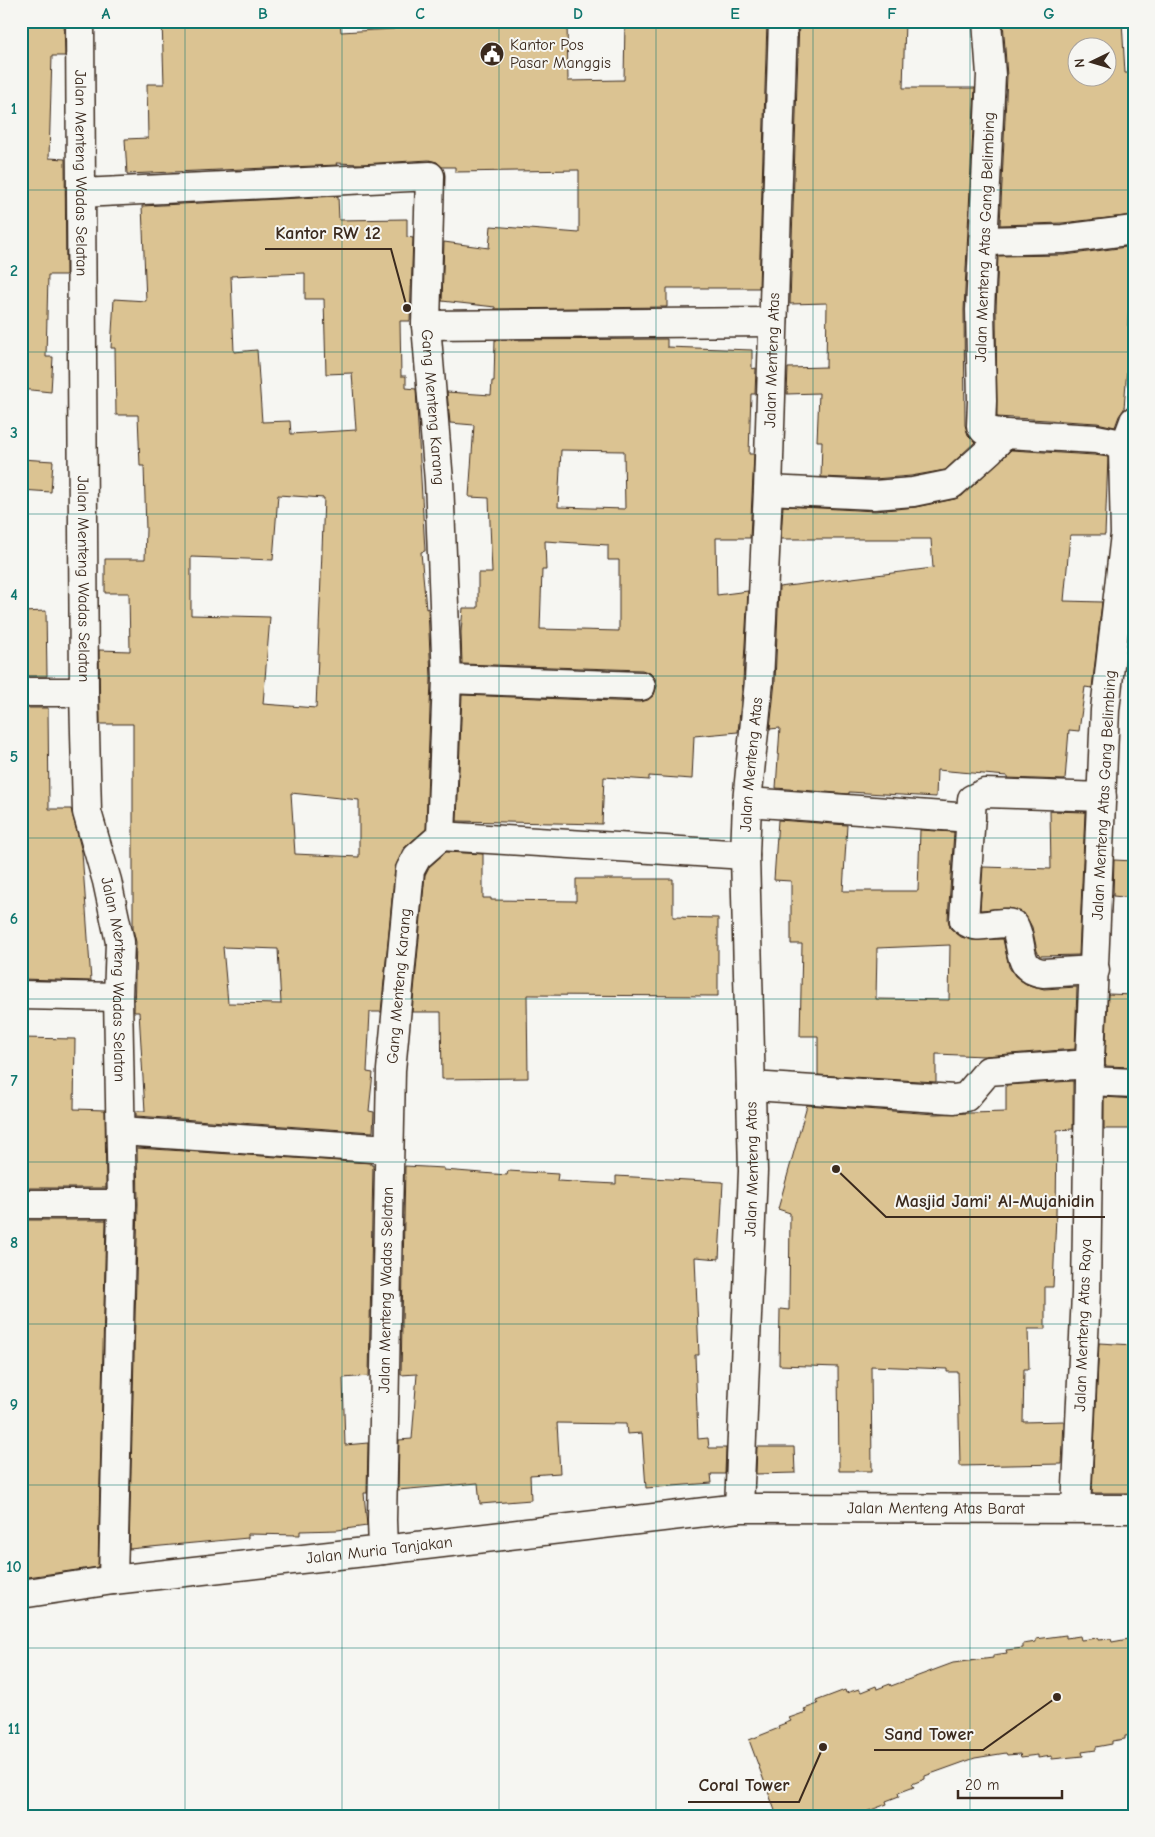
<svg xmlns="http://www.w3.org/2000/svg" width="1155" height="1837" viewBox="0 0 1155 1837" font-family="'Comic Neue',sans-serif">
  <style>
    .building { fill: #dbc392; stroke: #3b2a1e; fill-rule: evenodd }
    .lines { fill: none; stroke-linecap: round; stroke-linejoin: round }
    .street-casing { stroke: #3b2a1e; stroke-width: 31 }
    .secondary-casing { stroke: #3b2a1e; stroke-width: 31 }
    .street { stroke: #f6f6f2; stroke-width: 28 }
    .secondary { stroke: #f6f6f2; stroke-width: 28 }
    .grid { fill: none; stroke: #0f766e; stroke-width: 1; stroke-opacity: 0.55 }
    .labels { text-anchor: middle; dominant-baseline: central; stroke-width: 4; stroke-linejoin: round; paint-order: stroke }
    .poi-label { font-size: 16px; fill: #3b2a1e; stroke: #f6f6f2; text-anchor: start }
    .street-label { font-size: 16px; fill: #3b2a1e; stroke: #f6f6f2 }
    .leader { fill: none; stroke: #3b2a1e; stroke-width: 2 }
    .callout-dot { fill: #3b2a1e; stroke: #f6f6f2; stroke-width: 2 }
    .callout-label { font-size: 18px; text-anchor: middle; font-weight: bold; fill: #3b2a1e; stroke: #f6f6f2; stroke-width: 4; stroke-linejoin: round; paint-order: stroke }
    .neatline { fill: none; stroke: #0f766e; stroke-width: 2 }
    .grid-label { font-size: 16px; text-anchor: middle; font-weight: bold; fill: #0f766e }
  </style>
  <rect width="100%" height="100%" fill="#f6f6f2"/>
  <filter id="ink" filterUnits="userSpaceOnUse"><feTurbulence type="fractalNoise" baseFrequency=".02" numOctaves="2"/><feDisplacementMap in="SourceGraphic" scale="10" xChannelSelector="R" yChannelSelector="G"/><feConvolveMatrix kernelMatrix="1 2 1 2 8 2 1 2 1" color-interpolation-filters="sRGB"/></filter>
  <g filter="url(#ink)">
    <path class="building" d="M21 21H64L65 56H52L49 158 65 159 66 275H48L46 357H53L51 392 21 389Z
      M162 21H340L341 32 394 29V21H567L568 81 624 80 625 21H767L759 288H667V307L495 309V307L442 301 444 242 489 248 491 226 579 233V170L455 172V167H442L437 162 429 160 361 164 336 163 337 165 127 174 125 139 148 138 147 84H164Z
      M799 21H905L903 88H975L964 310 965 425 968 435 975 442 945 470 911 476 874 479 821 477 822 441H817L819 393 787 394 788 368 826 367 827 303 790 304Z
      M1003 21H1122L1125 73H1134V215L1062 223 1000 225 1007 76ZM1078 48H1108V78H1078Z
      M338 196 339 220 407 219V237L413 238 410 321H400L401 376H406V388L416 389 425 551 421 552 426 609 428 608 431 679 426 829 403 849 395 868 381 1012H370L367 1072 373 1073 369 1111 374 1112 373 1132 136 1116V1111H145L139 1012H134L136 942 133 929V724H100L99 650 130 651 129 593H105V559H145L146 530 144 466H140L138 415H116L115 348H111L114 299 146 301 142 206ZM305 273V299H324L326 374 352 373 356 430 291 434 290 421 262 422 257 350 234 352 231 276ZM278 495 324 498 316 708 263 704 270 617 191 615V557L273 560ZM291 793 359 800V857L295 854ZM223 947 278 949 281 1004 228 1003Z
      M1134 246V260H1130L1128 326H1134V354H1128L1124 409 1119 416 1115 427 1097 423 997 417 996 310 998 256 1065 255Z
      M667 339V347L752 350V369L756 368 755 394H751L749 454H754L750 538H716L717 595 748 591 743 680 738 732 694 736 692 779 649 776V780L604 777 602 824 457 821 462 695 640 702 648 700 654 695 657 686 655 678 650 673 642 670 462 664 461 632 463 608H478V573H492L489 498 469 497 474 425 450 423 447 392 491 395 492 381H494L495 340ZM561 450 624 451 625 509 558 507ZM545 541 608 545V560H619V631L540 629 542 570H546Z
      M1011 450 1094 455 1108 457 1105 535H1070L1064 601 1102 602 1092 688 1085 687 1079 731 1069 730 1065 780 1007 778V776L937 770 936 797 849 792V794L776 788 780 728 770 729 775 682 779 587 933 568 931 539H781L783 506 875 511 916 507 955 499 962 496Z
      M21 459 53 461 51 492 21 490Z
      M46 611 47 676H21V612Z
      M21 708H48L49 809H71L82 852 91 981 21 979Z
      M1050 811 1085 812 1079 955 1040 956 1037 951 1032 927 1024 913 1008 908 980 910 983 867 1051 869Z
      M778 820 847 825 843 891H918L920 830 954 832 948 919 950 928 961 937 972 940 1003 939 1009 967 1015 976 1026 984 1044 989 1077 987 1075 1049 984 1056 936 1054V1082L818 1075V1036H800L802 944H791V881L774 880ZM950 945 949 1000 876 999 877 948Z
      M446 852 483 854V898H491V900L576 901V879H673V917L718 918V996L527 995 528 1078 442 1079 441 1012H412L425 875 429 867Z
      M1114 860 1134 861V898L1113 896Z
      M1108 994 1134 995V1067L1105 1066Z
      M21 1038 75 1039 74 1109 105 1110 106 1188H21Z
      M1073 1081V1129L1057 1130 1056 1215 1053 1287H1045V1329H1028L1029 1369H1024L1023 1422 1064 1421 1062 1464 960 1466 958 1372H947V1369L871 1366 872 1471H839L838 1367 779 1365 780 1309 789 1310 790 1213 778 1209 807 1105 935 1114 1006 1112V1085Z
      M1104 1097 1134 1099V1129H1104Z
      M137 1148 371 1163V1165H373L369 1376 343 1378 345 1445 368 1443 367 1493H364L367 1526 338 1530 300 1531V1535L248 1534V1538L129 1549 138 1204Z
      M405 1166 444 1168V1170L507 1175 508 1171 558 1174 557 1181 616 1184V1176L723 1182 719 1259 695 1257 699 1355H695L698 1439 708 1438 709 1448H726L725 1474H711L712 1483 646 1488 642 1433 627 1434 626 1424 557 1423 560 1473 530 1475 531 1500 480 1504 478 1483 398 1490 399 1440 412 1439 417 1374 401 1375Z
      M21 1220H106L98 1567 21 1578Z
      M1099 1343 1134 1345V1493H1092Z
      M757 1447H794L795 1473 756 1474Z
      M1066 1635V1638L1080 1636 1081 1640 1098 1638V1640L1111 1639 1112 1642 1134 1638V1735L1125 1736V1739L1112 1741V1744L1096 1747V1750L1082 1752 1083 1756 1052 1759V1756L1038 1758V1755L1021 1757 1020 1754 1007 1755 1006 1753 975 1758 925 1776V1779L912 1784 914 1787 898 1793 899 1796 886 1801 887 1804 855 1816H777L749 1740 779 1728 778 1726 791 1721 789 1718 806 1712 804 1709 818 1704 816 1701 845 1690 846 1693 859 1689 861 1692 876 1686 877 1689 890 1684 891 1686 953 1663 993 1658V1655L1007 1653 1006 1650 1023 1648V1644L1036 1642V1639Z"/>
    <g class="lines">
      <defs>
        <g id="street">
          <path id="s1" d="M80 21 84 692 87 812 107 881 120 942 118 997 122 1204 113 1580"/>
          <path d="M987 21 991 75 980 310 982 401 981 426 984 430 1005 434"/>
          <path id="s2" d="M81 193 430 176 426 325 439 481 447 679 441 836 417 857 410 870 391 1070 382 1520 383 1550"/>
          <path d="M983 241 1063 239 1134 230"/>
          <path d="M426 325 773 322"/>
          <path d="M1123 451 1134 421"/>
          <path d="M768 490 874 495 913 492 952 484 990 450 1005 434 1096 439 1112 442 1119 446 1123 451 1125 534 1105 710 1089 1081 1086 1294 1076 1508"/>
          <path d="M447 679 641 686"/>
          <path d="M21 692H84"/>
          <path d="M747 802 971 818"/>
          <path d="M441 836 745 855"/>
          <path d="M1095 970 1043 973C1014 969 1025 945 1014 925 998 918 979 933 964 920L972 799 985 793 1102 797"/>
          <path d="M21 995 118 997"/>
          <path d="M1089 1081 1134 1083"/>
          <path d="M751 1086 954 1099 966 1097 988 1071 1090 1064"/>
          <path d="M121 1131 389 1149"/>
          <path d="M21 1204H122"/>
        </g>
        <g id="secondary">
          <path id="s3" d="M739 1508 753 1171 745 855 747 802 759 681 768 490 783 21"/>
          <path id="s4" d="M21 1594 113 1580 383 1550 739 1508 1134 1509"/>
        </g>
      </defs>
      <use href="#street" class="street-casing"/>
      <use href="#secondary" class="secondary-casing"/>
      <use href="#street" class="street"/>
      <use href="#secondary" class="secondary"/>
    </g>
  </g>
  <path class="grid" d="M185 21V1816M342 21V1816M499 21V1816M656 21V1816M813 21V1816M970 21V1816M21 190H1134M21 352H1134M21 514H1134M21 676H1134M21 838H1134M21 999H1134M21 1162H1134M21 1324H1134M21 1485H1134M21 1648H1134"/>
  <defs>
    <symbol id="civic-disc" viewBox="-11 -11 22 22"><circle r="9.5" fill="#3b2a1e" stroke="#f6f6f2"/><path d="M-.6-6.5H3V-4.5H.6V-3L4-1V1h2V6H-6V1h2V-1L-.6-3ZM-1.2 2.5V6h2.4V2.5Z" fill="#fff"/></symbol>
  </defs>
  <g fill-rule="evenodd">
    <use href="#civic-disc" x="478" y="40" width="28" height="28"/>
  </g>
  <g class="labels">
    <g class="poi-label">
      <text x="510" y="45">Kantor Pos<tspan x="510" dy="18">Pasar Manggis</tspan></text>
    </g>
    <g class="street-label">
      <text stroke="none"><textPath href="#s1" startOffset="152">Jalan Menteng Wadas Selatan</textPath></text>
      <text transform="translate(985 237) rotate(-88)">Jalan Menteng Atas Gang Belimbing</text>
      <text stroke="none"><textPath href="#s3" startOffset="1149">Jalan Menteng Atas</textPath></text>
      <text stroke="none"><textPath href="#s2" startOffset="581">Gang Menteng Karang</textPath></text>
      <text stroke="none"><textPath href="#s1" startOffset="558">Jalan Menteng Wadas Selatan</textPath></text>
      <text stroke="none"><textPath href="#s3" startOffset="744">Jalan Menteng Atas</textPath></text>
      <text transform="translate(1104 795) rotate(-87)">Jalan Menteng Atas Gang Belimbing</text>
      <text stroke="none"><textPath href="#s1" startOffset="962">Jalan Menteng Wadas Selatan</textPath></text>
      <text transform="translate(399 986) rotate(-85)">Gang Menteng Karang</text>
      <text stroke="none"><textPath href="#s3" startOffset="339">Jalan Menteng Atas</textPath></text>
      <text transform="translate(386 1290) rotate(-89)">Jalan Menteng Wadas Selatan</text>
      <text transform="translate(1083 1325) rotate(-88)">Jalan Menteng Atas Raya</text>
      <text stroke="none"><textPath href="#s4" startOffset="920">Jalan Menteng Atas Barat</textPath></text>
      <text stroke="none"><textPath href="#s4" startOffset="361">Jalan Muria Tanjakan</textPath></text>
    </g>
  </g>
  <path class="leader" d="M407 308L391 249H265M836 1169L886 1217H1105M1057 1697L983 1750H874M823 1747L799 1802H688"/>
  <g class="callout-dot">
    <circle cx="407" cy="308" r="5"/>
    <circle cx="836" cy="1169" r="5"/>
    <circle cx="1057" cy="1697" r="5"/>
    <circle cx="823" cy="1747" r="5"/>
  </g>
  <g class="callout-label">
    <text x="328" y="239">Kantor RW 12</text>
    <text x="995" y="1207">Masjid Jami' Al-Mujahidin</text>
    <text x="929" y="1740">Sand Tower</text>
    <text x="744" y="1791">Coral Tower</text>
  </g>
  <rect width="1155" height="1837" fill="none" stroke="#f6f6f2" stroke-width="55"/>
  <g transform="translate(1092 62) rotate(265)"><circle r="24" fill="#f6f6f2" stroke="#aba49d"/>
  <path d="M0-4L9 19L0 12L-9 19Z" fill="#3b2a1e"/>
  <text y="-8" font-size="14" font-weight="bold" text-anchor="middle" fill="#3b2a1e">N</text>
  </g>
  <path d="M958 1790v8h104v-8" fill="none" stroke="#3b2a1e" stroke-width="2.5"/>
  <text x="965" y="1790" font-size="15" fill="#3b2a1e" stroke="#f6f6f2" stroke-width="4" paint-order="stroke">20 m</text>
  <rect x="28" y="28" width="1100" height="1782" class="neatline"/>
  <g class="grid-label">
    <text x="106" y="19">A</text>
    <text x="263" y="19">B</text>
    <text x="420" y="19">C</text>
    <text x="578" y="19">D</text>
    <text x="735" y="19">E</text>
    <text x="892" y="19">F</text>
    <text x="1049" y="19">G</text>
    <text x="14" y="114">1</text>
    <text x="14" y="276">2</text>
    <text x="14" y="438">3</text>
    <text x="14" y="600">4</text>
    <text x="14" y="762">5</text>
    <text x="14" y="924">6</text>
    <text x="14" y="1086">7</text>
    <text x="14" y="1248">8</text>
    <text x="14" y="1410">9</text>
    <text x="14" y="1572">10</text>
    <text x="14" y="1734">11</text>
  </g>
</svg>
